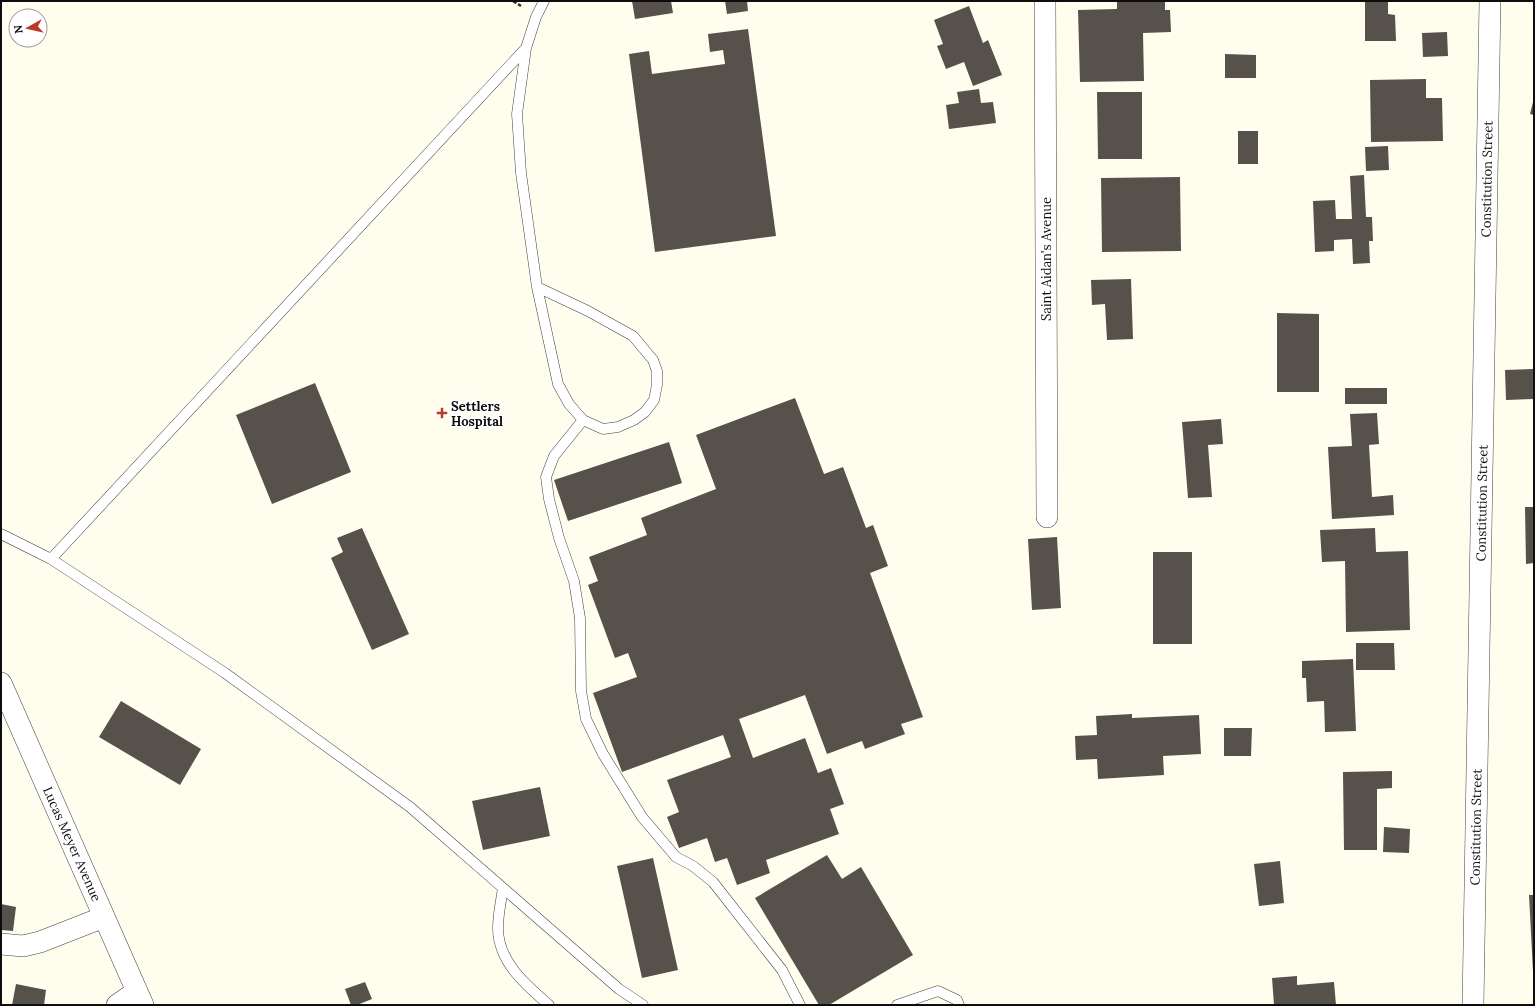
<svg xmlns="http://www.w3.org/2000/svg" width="1535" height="1006" viewBox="0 0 1535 1006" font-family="Lora,serif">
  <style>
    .building { fill: #56514a }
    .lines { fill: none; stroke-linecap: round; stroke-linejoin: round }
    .lane-casing { stroke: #404040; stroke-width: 11 }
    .street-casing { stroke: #404040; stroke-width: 22 }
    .path { stroke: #2f2f2f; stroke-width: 2.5; stroke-dasharray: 4 2; stroke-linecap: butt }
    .lane { stroke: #fff; stroke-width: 10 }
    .street { stroke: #fff; stroke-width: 21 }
    .poi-dot { fill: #bb3a27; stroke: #fff; stroke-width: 1.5 }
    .labels { text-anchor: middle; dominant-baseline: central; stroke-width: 4; stroke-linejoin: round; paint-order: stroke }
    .street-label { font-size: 13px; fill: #0d0d0d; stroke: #fff }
    .poi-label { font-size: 13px; font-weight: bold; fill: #0d0d0d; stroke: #fff; text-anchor: start }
  </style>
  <rect width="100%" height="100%" fill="#fffeee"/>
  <path class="building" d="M632 1H671L673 13 635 19Z
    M725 1H747L748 11 727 14Z
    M1117 1H1165V10H1170L1171 32 1143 33 1144 81 1080 82 1078 10 1117 9Z
    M1365 1H1388V14L1395 15 1396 41H1365Z
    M969 6 983 43 988 40 1002 75 973 86 964 62 946 69 937 46 943 44 934 20Z
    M748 29 776 236 655 252 629 54 649 51 652 74 725 64 723 50 710 52 708 34Z
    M1447 32 1448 56 1423 57 1422 33Z
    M1225 54 1256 55V78H1225Z
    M1426 79V98H1442L1443 141 1371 142 1370 80Z
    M979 89 981 103 993 102 996 123 949 129 946 105 959 103 957 92Z
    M1097 92H1142V159H1098Z
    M1533 102H1534V115L1530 114Z
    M1238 131H1258V164H1238Z
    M1388 146 1389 170 1366 171 1365 147Z
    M1364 175 1366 217H1372L1373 241H1369L1370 263 1353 264 1352 239 1334 240V251L1315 252 1313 201 1335 200 1336 219H1352L1350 176Z
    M1180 177 1181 251 1102 252 1101 178Z
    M1131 279 1133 339 1107 340 1105 304 1092 305 1091 280Z
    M1277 313 1319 314V392H1277Z
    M1534 369V399L1506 400 1505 370Z
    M315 383 351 472 272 504 236 415Z
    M1345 388H1387V404H1345Z
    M795 398 824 474 843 467 866 528 873 525 888 566 870 573 923 717 901 724 905 734 865 749 862 741 827 754 805 695 739 719 753 758 805 738 818 773 831 768 844 804 830 809 839 834 766 860 770 873 737 885 727 858 715 862 707 838 679 848 667 817 679 812 667 780 731 757 723 735 622 772 593 693 637 677 628 653 615 658 588 585 598 581 589 557 647 535 641 518 716 489 696 435Z
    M1377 413 1379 444 1369 445 1372 497 1393 495 1394 515 1332 519 1328 447 1352 446 1350 414Z
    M1221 419 1223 444 1208 445 1212 497 1188 498 1182 422Z
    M669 442 682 483 568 521 554 480Z
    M1525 507H1534V563L1526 564Z
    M362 528 409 634 372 650 331 558 343 552 337 538Z
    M1375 528 1376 552 1408 551 1410 630 1346 632 1345 561 1322 562 1320 530Z
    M1057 537 1061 608 1032 610 1028 539Z
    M1153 552H1192V644H1153Z
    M1356 643H1394L1395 670H1356Z
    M1353 659 1356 731 1325 732 1324 701 1307 702 1306 678H1302V661Z
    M121 701 201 749 180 785 99 737Z
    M1132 714V718L1199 715 1201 754 1163 756 1164 775 1098 779 1097 759 1076 760 1075 736 1097 735 1096 716Z
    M1224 728H1252L1251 756H1224Z
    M1392 771V788L1377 789V850H1344L1343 772Z
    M540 787 550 836 483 850 472 801Z
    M1384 827 1410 829 1409 853 1383 852Z
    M827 855 842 879 861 867 913 955 829 1005H819L755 898Z
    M653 858 678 970 642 978 617 866Z
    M1280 861 1284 903 1259 906 1254 864Z
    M1529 895H1534V972H1533Z
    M1 904 16 907 13 931 1 930Z
    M1297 976V985L1334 982 1336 1005H1274L1272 978Z
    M365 982 372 999 357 1005H351L345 989Z
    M16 984 46 990 44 1005H12Z"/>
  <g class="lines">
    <defs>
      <path id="lane" d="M537 287 588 311 633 336 653 360 657 371V385L654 400 645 412 634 420 618 427 603 429 583 420 569 404 558 384 537 287 521 173 517 114 526 48 536 17 544 1
        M583 420 554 456 546 477 549 499 559 538 574 581 580 618 581 691 586 719 603 754 642 817 676 857 693 866 713 882 782 970 800 1005
        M1 534 51 559 225 673 410 807 619 989 643 1005
        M51 559 526 48
        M503 888C501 901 498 915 498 928 498 962 526 985 549 1005
        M897 1005 938 991 957 1000 959 1005"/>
      <path id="street" d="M1045 1 1047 517
        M1 683 143 1005
        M1 944 23 946 40 942 104 917
        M117 1005 137 991
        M1473 1005 1490 1"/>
    </defs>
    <use href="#lane" class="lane-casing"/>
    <use href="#street" class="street-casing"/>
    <path class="path" d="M513 1 521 6"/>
    <use href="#lane" class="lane"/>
    <use href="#street" class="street"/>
  </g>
  <path class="poi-dot" d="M440 407h4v4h4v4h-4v4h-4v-4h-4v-4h4z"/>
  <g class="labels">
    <g class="street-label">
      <text transform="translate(1487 179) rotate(-89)">Constitution Street</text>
      <text transform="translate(1046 259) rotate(-90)">Saint Aidan's Avenue</text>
      <text transform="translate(1482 503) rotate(-89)">Constitution Street</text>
      <text transform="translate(1476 827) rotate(-89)">Constitution Street</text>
      <text transform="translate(72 844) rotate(66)">Lucas Meyer Avenue</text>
    </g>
    <g class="poi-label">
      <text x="451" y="406">Settlers<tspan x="451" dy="15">Hospital</tspan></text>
    </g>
  </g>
  <rect width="1535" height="1006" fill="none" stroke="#0d0d0d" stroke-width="4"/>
  <g transform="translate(28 28) rotate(262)"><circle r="19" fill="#ffffff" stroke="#9e9e9e"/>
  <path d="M0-3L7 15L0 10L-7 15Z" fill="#bb3a27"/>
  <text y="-6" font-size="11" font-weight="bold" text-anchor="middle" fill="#0d0d0d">N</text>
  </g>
</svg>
